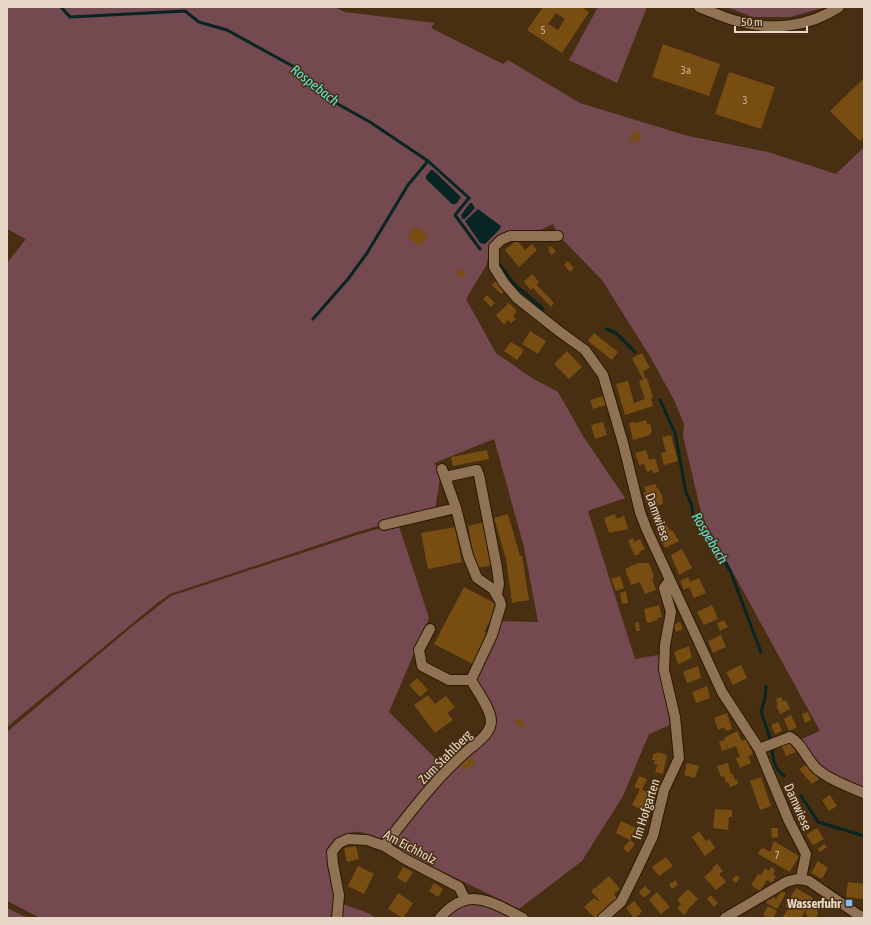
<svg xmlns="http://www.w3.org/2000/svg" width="871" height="925" viewBox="0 0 871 925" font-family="'Asap Condensed',sans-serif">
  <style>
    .green { fill: #744950 }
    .water { fill: #062523 }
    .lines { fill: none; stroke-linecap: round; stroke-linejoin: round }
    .stream { stroke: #062523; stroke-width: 3 }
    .building { fill: #784d12; fill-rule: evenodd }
    .minor-casing { stroke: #2a1802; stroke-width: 12 }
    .minor { stroke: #8f7354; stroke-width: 10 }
    .poi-dot { fill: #7fbdfa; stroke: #482f11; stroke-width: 1.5 }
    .labels { text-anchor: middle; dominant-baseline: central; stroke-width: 3; stroke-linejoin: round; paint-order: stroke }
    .number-label { font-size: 11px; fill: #cbb499 }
    .street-label { font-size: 13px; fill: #e7d7c6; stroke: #482f11 }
    .poi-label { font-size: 13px; font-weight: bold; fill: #e7d7c6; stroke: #482f11; text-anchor: end }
    .water-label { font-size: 14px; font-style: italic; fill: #5ae7dd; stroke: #482f11 }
  </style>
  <rect width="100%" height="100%" fill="#482f11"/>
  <path class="green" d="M7 7H334L345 12 435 23 431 28 503 64 508 60 580 103 688 136 768 152 836 174 864 147V787L846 781 819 766 799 740 820 731 702 516 683 436 684 424 674 400 651 358 602 280 558 235 553 224 536 232 491 245 486 266 466 299 496 353 532 378 558 392 583 436 625 498 588 511 635 659 658 655 670 725 649 734 623 796 582 861 519 909 401 851 394 842 428 793 493 721 472 679 497 621 538 622 524 547 494 439 434 463 441 472 435 510 357 532 170 594 156 604 7 727V263L26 239 7 229Z
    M598 7H647L617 83 569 60Z
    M727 7H826L790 17H753Z
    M398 523 429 618 389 712 446 769 388 836C374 841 377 837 364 833 353 829 344 835 335 841L334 918H40L7 901V732L129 629 171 596 357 535Z
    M343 904 368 913 376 918H341Z
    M474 904 495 909 513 918H445C453 909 463 906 474 904Z
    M7 908 28 918H7Z"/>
  <path class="water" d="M431 170H433L461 197 456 204H452L426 179V176Z
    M470 203H472L475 208 465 219H462L461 215Z
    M478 209 501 226 500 229 485 244 480 243 465 221Z"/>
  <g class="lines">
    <path class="stream" d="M61 7 70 17 185 11 199 22 227 30 296 68 336 103 370 122 428 161 469 198 455 215 480 249
      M497 261 514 284 543 309
      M313 319 348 279 367 253 408 185 428 161
      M606 329 616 333 635 352
      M660 400 675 433 686 492 692 506 693 515 716 550 723 557 731 573 761 652
      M766 686 765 698 761 712 770 738
      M772 748C773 760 774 768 784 776
      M801 796 818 822 864 836"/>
  </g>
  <path class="building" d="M543 7H582L589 12 562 53 527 30ZM556 13 565 19 558 30 548 24Z
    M663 44 720 64 709 96 652 77Z
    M729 72 775 87 761 129 715 114Z
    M864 78V137L860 141 830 111Z
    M636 130 642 135 638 142 635 141 633 143 629 141Z
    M415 226 428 235 420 246 407 237Z
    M517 240 525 250 532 244 537 250 519 267 505 250Z
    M550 246 556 251 552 255 548 251 550 250 548 248Z
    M568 261 574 268 570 272 564 265Z
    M460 269 464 272 465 271 467 272 462 278 456 274Z
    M532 274 539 282 537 285 554 303 551 307 533 288 531 290 524 282Z
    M497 280 506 289 501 294 492 285Z
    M487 295 495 303 491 307 483 299Z
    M509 303 517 311 513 316 516 319 511 323 508 320 504 325 496 315Z
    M530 331 546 341 538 354 522 344Z
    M594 333 618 352 612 360 588 341Z
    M511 342 524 350 517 360 504 351Z
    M567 351 582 367 569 379 554 364Z
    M642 353 650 368 643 371 645 378H647L653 397 651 398 653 406 625 415 616 384 628 381 634 403 645 399 639 381 643 379 632 358Z
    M604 396 606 405 593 409 590 400Z
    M646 420 647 424H650L652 432 650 433V435L633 440 629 423 634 422 635 423Z
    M603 422 607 435 595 439 591 425Z
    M671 435 678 461 664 465 661 453 666 452 662 437Z
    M487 450 489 459 453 466 451 457Z
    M646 450 649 460 655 458 659 472 653 473 652 470 647 472 644 464 639 465 635 453Z
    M655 484 657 488H658L662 495 663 504 649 508 645 499 644 492H646L644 487Z
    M508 514 520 556H522L529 600 512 603 506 559 494 518Z
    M615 514 617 519 624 516 628 529 609 533 604 518Z
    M485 522 493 565 476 568 468 526Z
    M666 524 670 531 672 530 679 541 665 548 659 536 661 535 658 528Z
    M455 527 462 562 428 569 421 533Z
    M633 538 634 542 640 539 645 549 639 552 640 554 635 556 628 541Z
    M682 549 692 568 679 575 671 555Z
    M638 563H649L654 576H653L654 579H652L656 590 645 594 640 582 631 585 625 569Z
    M620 576 624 588 616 591 611 579Z
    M688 577 690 582 699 578 706 593 694 598 689 587 684 590 680 581Z
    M464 587 498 605 484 632 489 634 473 664 434 644Z
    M626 591 628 603 622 604 620 593Z
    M659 605 662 617 657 618 658 620 647 623 644 609Z
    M712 605 718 619 704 625 697 612Z
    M724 620 728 627 720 631 717 623Z
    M639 622 640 631H636L635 623Z
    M680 622 683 629 676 632 673 625Z
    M721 635 726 647 713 653 708 641Z
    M689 646 692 658 678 664 674 652Z
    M741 665 747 678 733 685 726 672Z
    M698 666 701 678 687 683 683 672Z
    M417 678 428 690 420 697 409 685Z
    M707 686 710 698 696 703 692 692Z
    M428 695 435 704 446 696 455 707 447 713 453 720 435 733 414 705Z
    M781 697 783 701 786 700 790 709 780 714 776 705H778L776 699Z
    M808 712 811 720 805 723 802 714Z
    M727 713 732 729 726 731 724 727 718 730 714 718Z
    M791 715 797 727 789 731 784 719Z
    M518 718 525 724 521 728 514 721Z
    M778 722 782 731 775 734 771 725Z
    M737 731 742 741 746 739 753 754 748 756 751 763 740 768 736 758 740 757 736 746 729 749 725 742 728 749 722 751 719 742 725 740 724 738Z
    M791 740 796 752 786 756 781 744Z
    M657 752 667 755 663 774 655 772 657 766 659 765 654 764 655 760H652L654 753 656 754Z
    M471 757 476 762 466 770 461 765Z
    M687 763 699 766 695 778 684 775Z
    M728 763 731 774H733L735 780 737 779 738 784 730 787 728 782 726 783 724 776 721 777 717 766Z
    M807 764 819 779 812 784 799 769Z
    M639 776 647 779 642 790 652 794 644 811 632 805 640 789 634 787Z
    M761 777 771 806 760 810 750 781Z
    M791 786 795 798 789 800 784 788Z
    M830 795 837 806 829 811 822 800Z
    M715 809 732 810V817H729L728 830 713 828Z
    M621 821 636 828 630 840 616 833Z
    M771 828H778V837L772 838Z
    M817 828 824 839 813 845 806 835Z
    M699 831 706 841 709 839 715 848 705 856 692 837Z
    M630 840 635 844 628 853 623 848Z
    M774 841 799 856 790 872 758 854 761 849 763 848 770 852Z
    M824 844 827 847 820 852 818 849Z
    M356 846 359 859 347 862 344 848Z
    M666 857 673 866 659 876 652 867Z
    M818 861 828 868 822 879 811 873Z
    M717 864 723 871 719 874 726 882 716 890 704 877 713 869 712 868Z
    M358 866 374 874 364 894 348 886Z
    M403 867 413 872 406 883 397 878Z
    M771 867 775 870 773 874 776 876 772 883 767 880 760 891 751 885 758 874 761 875 765 868 769 871Z
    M736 875 740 878 736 883 732 880Z
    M609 876 620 889 614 894 617 898 615 900 616 901 597 918H595L584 907 594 898 598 901 599 900 591 891 594 888H597V886Z
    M676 880 678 885 672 889 669 884Z
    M848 882 864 884V899L846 897Z
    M434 883 443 889 438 897 429 891Z
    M645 886 651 892 644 898 639 892Z
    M796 888 813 898 801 918H782L789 908 785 906Z
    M688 889 698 899 687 910 688 911 684 915 677 908 681 904 677 900Z
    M781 891 786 893 777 909 766 903 768 899 771 900 772 897 776 899Z
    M657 892 670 907 661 914 649 900Z
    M398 893 413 903 403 918 388 909Z
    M711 895 718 903 714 907 707 899Z
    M634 901 642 911 639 915 634 918 626 908Z
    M768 906 777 911 773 918H769L763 915Z
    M806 913a6 6 0 1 1 12 0a6 6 0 1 1-12 0Z"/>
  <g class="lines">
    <defs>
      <path id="minor" d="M699 7C712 12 725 18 737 21 772 31 809 27 839 7
        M558 236H510L501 240 494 247V267L504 283 517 298 560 332 585 350 603 375 623 443 640 512 646 528 722 692 759 749 789 821 806 854 801 878
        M445 477 477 470 479 475 497 568 499 584 497 594
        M384 525 456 508
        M430 629 419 650 422 666 449 680H471L492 635 501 605 500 601 493 589 477 578 468 556 456 508 442 469
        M759 749 790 737C802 744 806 758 816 768 826 778 851 788 864 793
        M384 846C410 813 435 779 467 751 476 743 491 734 491 721 491 709 477 691 471 680
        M337 918 339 895 333 864 332 852 339 843 348 839 367 840 384 846 405 859 459 887 465 899
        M440 918C468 885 491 902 523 918
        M603 918 621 902 634 876 653 836 664 790 679 758 675 717 664 670 665 645 671 612 664 588 670 580
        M725 918 786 882C795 879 800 878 809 881L857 914 864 918"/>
    </defs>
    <use href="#minor" class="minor-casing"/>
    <use href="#minor" class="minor"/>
  </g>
  <rect class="poi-dot" x="845" y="899" width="8" height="8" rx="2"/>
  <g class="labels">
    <g class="number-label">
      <text x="543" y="30">5</text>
      <text x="686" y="70">3a</text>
      <text x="745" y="100">3</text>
      <text x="777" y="855">7</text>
    </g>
    <g class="street-label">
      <text transform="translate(658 517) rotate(70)">Damwiese</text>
      <text transform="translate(445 757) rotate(-45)">Zum Stahlberg</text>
      <text transform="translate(798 807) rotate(66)">Damwiese</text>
      <text transform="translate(646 809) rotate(-72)">Im Hofgarten</text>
      <text transform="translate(410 847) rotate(28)">Am Eichholz</text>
    </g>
    <g class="poi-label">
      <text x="841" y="903">Wasserfuhr</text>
    </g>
    <g class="water-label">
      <text transform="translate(315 85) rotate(38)">Rospebach</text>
      <text transform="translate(710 538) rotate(59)">Rospebach</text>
    </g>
  </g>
  <rect width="871" height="925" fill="none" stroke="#e7d7c6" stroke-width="16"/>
  <path d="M735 26v6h72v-6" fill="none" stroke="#e7d7c6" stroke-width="2"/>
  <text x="741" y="26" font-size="12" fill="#e7d7c6" stroke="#482f11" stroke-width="3" paint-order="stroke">50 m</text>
</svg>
